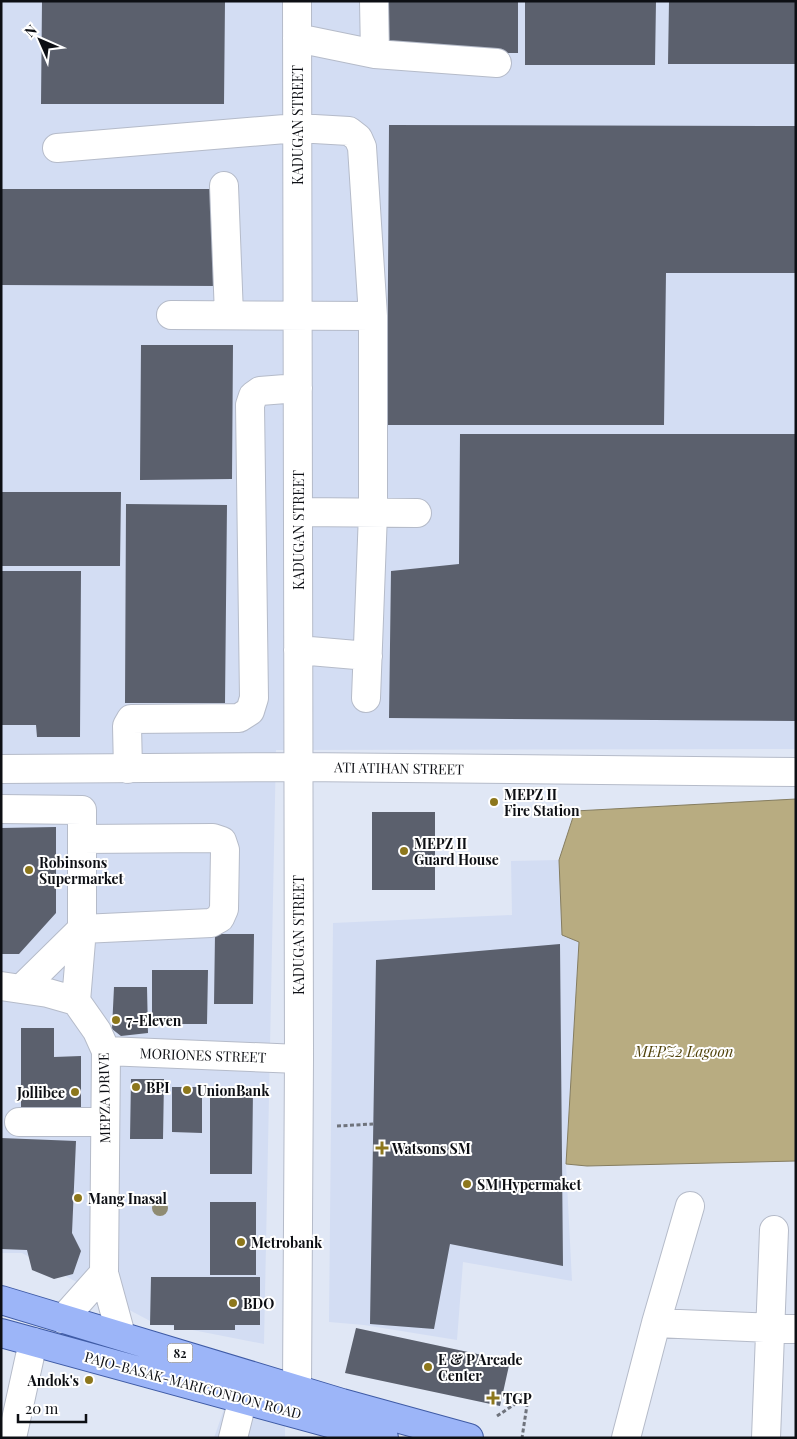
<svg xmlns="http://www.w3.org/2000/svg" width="797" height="1439" viewBox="0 0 797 1439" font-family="'Playfair Display',serif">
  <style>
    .built { fill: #d3ddf3 }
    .water { fill: #b8ac81; stroke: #857d60 }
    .building { fill: #5b606d }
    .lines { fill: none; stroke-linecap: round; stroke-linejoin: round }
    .minor-casing { stroke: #b5bbc9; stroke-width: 30 }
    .major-casing { stroke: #3f5ba5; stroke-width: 30 }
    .path { stroke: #6f737c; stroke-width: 3; stroke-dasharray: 4 2.5; stroke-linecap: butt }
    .minor { stroke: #fff; stroke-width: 28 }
    .major { stroke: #9cb5f8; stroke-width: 28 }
    .tree { fill: #8f8b72 }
    .poi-dot { fill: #8d771c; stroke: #fff; stroke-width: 2 }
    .labels { text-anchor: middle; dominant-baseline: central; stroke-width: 4; stroke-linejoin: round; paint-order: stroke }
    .shield { fill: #fff; stroke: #56575a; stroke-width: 1 }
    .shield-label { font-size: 12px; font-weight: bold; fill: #0d0f14 }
    .street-label { font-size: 14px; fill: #0d0f14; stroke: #fff }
    .poi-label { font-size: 14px; font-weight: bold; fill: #0d0f14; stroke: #fff; text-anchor: start }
    .water-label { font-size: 15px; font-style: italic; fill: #51430c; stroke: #fff }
  </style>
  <rect width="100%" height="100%" fill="#e0e7f5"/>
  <path class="built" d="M1 1H796V749L276 750 264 1344 152 1322 22 1253H1Z
    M559 860 562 935 579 941 566 1164 572 1281 463 1262 457 1340 364 1325 329 1322 333 923 512 915 511 861Z
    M225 1406 285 1424V1438H214Z"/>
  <path class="water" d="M796 799V1161L587 1166 566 1164 579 942 562 935 559 860 575 811Z"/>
  <path class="building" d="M42 1H225L224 104H41Z
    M389 1H518V53L389 52Z
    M525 1H656L655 65H525Z
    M669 1H796V64H668Z
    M389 125 796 126V273H666L664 425H387Z
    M1 189H219L218 286 1 285Z
    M141 345H233L232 479 140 480Z
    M460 434H796V721L389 718 391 571 459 564Z
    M1 492H121L120 566H1Z
    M126 504 227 505 225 703H125Z
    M1 571H81L80 737H37L36 725H1Z
    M372 812H435V890H372Z
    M56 827V913L19 954H1V828Z
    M215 934H254L253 1004H214Z
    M560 944 563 1266 450 1244 434 1329 370 1324 376 960Z
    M152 970H208L207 1024H152Z
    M114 987H147L148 1033 121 1036 112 1029Z
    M21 1028H54V1057L81 1056V1109H21Z
    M131 1079H164L163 1139H130Z
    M172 1087H202V1133L172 1132Z
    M210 1089H253L252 1174H210Z
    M1 1138 76 1141 72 1233 81 1251 73 1274 54 1279 32 1270 27 1250 1 1249Z
    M210 1202H256V1275H210Z
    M151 1277H260V1325H235V1330H174V1325H150Z
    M356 1328 510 1361 500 1406 345 1373Z"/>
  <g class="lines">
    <defs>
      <path id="minor" d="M374 1 375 54
        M297 38 375 54 497 63
        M57 148 297 128 349 131 358 138 362 147 373 316V513L366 698
        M224 186 229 315
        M171 315 373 316
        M298 512 417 513
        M298 650 368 656
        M1 769 299 767 796 772
        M128 769 127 726 131 719 239 718 250 711 254 698 250 405 253 396 260 391 298 388
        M1 809 82 810V929L76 1001 97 1031 106 1051 104 1273 121 1335
        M1 986 48 993 76 1001
        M22 988 82 929 211 923 220 918 224 909 225 850 222 841 213 838 82 839
        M106 1051 299 1059
        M19 1122H105
        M63 1319 104 1273
        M656 1323 796 1329
        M297 1388 299 1059 297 1
        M12 1438 33 1342
        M233 1438 243 1398
        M626 1438 656 1323 690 1206
        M766 1438 774 1230"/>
      <path id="major" d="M1 1300 342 1403 469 1438
        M1 1333 384 1438"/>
    </defs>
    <use href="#minor" class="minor-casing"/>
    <use href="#major" class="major-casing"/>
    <path class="path" d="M337 1126 373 1124
      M497 1416 518 1402 527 1405 522 1438"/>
    <use href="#minor" class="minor"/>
    <use href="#major" class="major"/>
  </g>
  <circle class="tree" cx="160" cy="1208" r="8"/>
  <g class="poi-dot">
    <circle cx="494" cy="802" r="5"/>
    <circle cx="404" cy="851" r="5"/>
    <circle cx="29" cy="870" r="5"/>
    <circle cx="116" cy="1020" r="5"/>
    <circle cx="136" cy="1087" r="5"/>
    <circle cx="187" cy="1090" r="5"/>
    <circle cx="75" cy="1092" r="5"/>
    <path d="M379.5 1140.5h5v5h5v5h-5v5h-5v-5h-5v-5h5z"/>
    <circle cx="467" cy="1184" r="5"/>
    <circle cx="78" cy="1198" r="5"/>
    <circle cx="241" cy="1242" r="5"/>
    <circle cx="233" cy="1303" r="5"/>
    <circle cx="428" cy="1367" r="5"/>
    <circle cx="89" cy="1380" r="5"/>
    <path d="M490.5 1390.5h5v5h5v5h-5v5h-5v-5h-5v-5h5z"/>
  </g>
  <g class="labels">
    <rect class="shield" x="167.5" y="1343.5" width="25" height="19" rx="4"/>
    <g class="shield-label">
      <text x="180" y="1353">82</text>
    </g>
    <g class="street-label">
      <text transform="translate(297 125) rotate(-90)">KADUGAN STREET</text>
      <text transform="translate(298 530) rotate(-90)">KADUGAN STREET</text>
      <text transform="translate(399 768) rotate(1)">ATI ATIHAN STREET</text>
      <text transform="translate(298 935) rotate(-90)">KADUGAN STREET</text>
      <text transform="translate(203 1055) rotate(2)">MORIONES STREET</text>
      <text transform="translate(104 1098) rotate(-91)">MEPZA DRIVE</text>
      <text transform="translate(193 1385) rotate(15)">PAJO-BASAK-MARIGONDON ROAD</text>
    </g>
    <g class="poi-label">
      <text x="504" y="794">MEPZ II<tspan x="504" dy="16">Fire Station</tspan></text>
      <text x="414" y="843">MEPZ II<tspan x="414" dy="16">Guard House</tspan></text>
      <text x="39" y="862">Robinsons<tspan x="39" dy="16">Supermarket</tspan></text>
      <text x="126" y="1020">7-Eleven</text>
      <text x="146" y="1087">BPI</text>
      <text x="197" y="1090">UnionBank</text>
      <text x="65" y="1092" text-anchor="end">Jollibee</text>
      <text x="392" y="1148">Watsons SM</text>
      <text x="477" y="1184">SM Hypermaket</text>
      <text x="88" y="1198">Mang Inasal</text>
      <text x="251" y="1242">Metrobank</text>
      <text x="243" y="1303">BDO</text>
      <text x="438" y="1359">E &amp; P Arcade<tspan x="438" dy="16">Center</tspan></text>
      <text x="79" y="1380" text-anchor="end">Andok's</text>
      <text x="503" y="1398">TGP</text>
    </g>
    <g class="water-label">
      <text x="684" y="1051">MEPZ2 Lagoon</text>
    </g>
  </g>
  <rect width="797" height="1439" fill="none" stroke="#0d0f14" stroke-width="5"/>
  <g transform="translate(40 40) rotate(315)" stroke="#ffffff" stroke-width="4" paint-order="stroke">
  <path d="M0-4L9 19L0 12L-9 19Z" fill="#0d0f14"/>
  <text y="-8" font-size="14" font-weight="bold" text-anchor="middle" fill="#0d0f14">N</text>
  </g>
  <path d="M18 1414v8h68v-8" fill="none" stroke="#0d0f14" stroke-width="2.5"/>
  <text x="25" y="1414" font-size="15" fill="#0d0f14" stroke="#ffffff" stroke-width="4" paint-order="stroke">20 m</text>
</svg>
